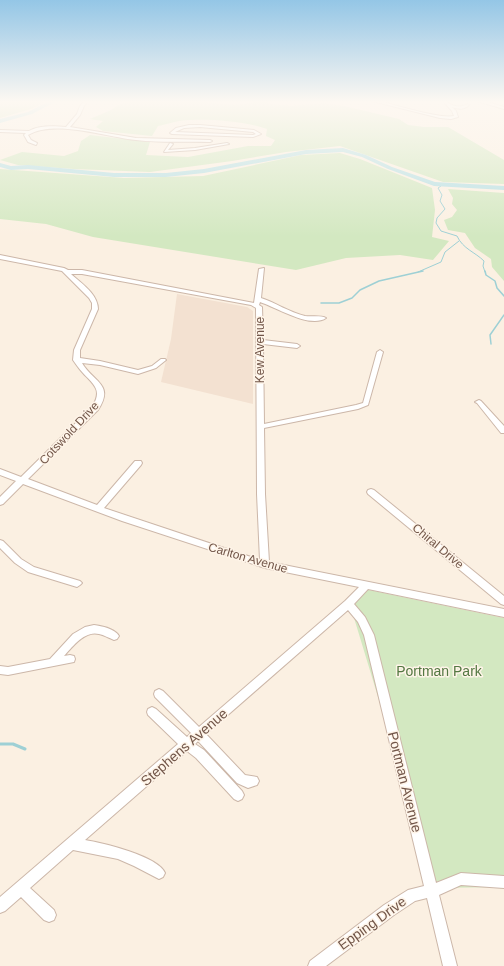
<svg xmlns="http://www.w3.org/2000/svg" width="504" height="966" viewBox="0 0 504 966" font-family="Helvetica,sans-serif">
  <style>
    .residential { fill: #f3e1d1 }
    .green { fill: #d3e8c1 }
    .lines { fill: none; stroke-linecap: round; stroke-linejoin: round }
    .stream-far2 { stroke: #9ed0d5; stroke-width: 1 }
    .stream-far1 { stroke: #9ed0d5; stroke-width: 1.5 }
    .stream { stroke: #9ed0d5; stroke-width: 3 }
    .river { fill: #b7e0e4; fill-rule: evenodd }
    .minor-casing { stroke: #ccb7a9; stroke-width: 2 }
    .minor { fill: #fff; fill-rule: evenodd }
    .labels { text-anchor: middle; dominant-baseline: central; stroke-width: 3; stroke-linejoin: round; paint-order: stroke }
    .street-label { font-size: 12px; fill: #725649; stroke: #fef4e8 }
    .near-park-label { font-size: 14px; fill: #547842; stroke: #fef4e8 }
    .near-street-label { font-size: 14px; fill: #725649; stroke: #fef4e8 }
  </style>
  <rect width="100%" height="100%" fill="#fbf0e2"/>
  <path class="residential" d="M177 294 247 307 253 311V404L161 382 171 339Z"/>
  <path class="green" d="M0 101H46L31 109 0 118Z
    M134 101 204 102 235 105 264 101 271 104 292 106 324 103 344 106 399 119 408 125 424 127H448L504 160V184L443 182 340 146 286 152 232 161 150 172 74 169 18 165 0 160 22 152 64 156 78 151 81 141 90 135 150 142 146 155 188 157 248 146H271L275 140 266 136 267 129C243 121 213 119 189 120 179 120 168 124 158 126L152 136 103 131 96 127 103 121 90 119 111 110 120 104Z
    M340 153 360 159 432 188 435 210 432 237 449 241 433 260 400 255 346 258 296 270 93 237 46 224 0 219V169L124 178 203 176 301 155Z
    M448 189 504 193V281L492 267 491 259 475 248 465 233 448 230 444 220 452 217 457 210 452 204 453 198Z
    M364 589 504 618V887L436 888 351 608Z"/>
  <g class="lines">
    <path class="stream-far2" d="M439 185 441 186 438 188 442 195 440 201 445 209 437 218 436 223 441 231 457 236C463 249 475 252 484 261L483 266 485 272
      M418 272 441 262 445 252 459 241"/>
    <path class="stream-far1" d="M485 271 486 275 495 281 497 288 504 296
      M321 303H339L352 298 360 290 379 281 423 271
      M491 344 490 335 504 315"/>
    <path class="stream" d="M0 744H13L25 749"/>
    <path class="river" d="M49 101H57L32 114 0 123V119L28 112Z
      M343 148 366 155 392 167 435 182 504 186V190L434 186 388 169 362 157 343 152 306 154 204 173 166 177H114L28 169 11 170 0 167V163L11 166 28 165 114 173H166L204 169 306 150Z"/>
    <defs>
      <path id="minor" d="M85 101H88L84 106 80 115 70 127 136 138 210 140 212 141 210 142C186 141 161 143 136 140 106 137 55 119 28 135L31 140 37 143 36 145 28 142 24 135 26 133 0 132V130L29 131C39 125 55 126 66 127L77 114 80 106Z
        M372 101H379C396 105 439 119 454 116L452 111 443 101H446C452 107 461 108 467 104L469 105C464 110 459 109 452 107L456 111 458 117 451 119 440 118Z
        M477 101H484L504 107V109Z
        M189 125H200L254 130 261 134 253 137 172 134 170 133 176 128ZM200 127 253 132 256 134 253 135 175 132 184 128Z
        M170 143 173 144 168 150 195 148 227 143 229 144 195 150 164 152Z
        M0 255 64 268 68 270H82L254 303 259 269 264 268 261 298C276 303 289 312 305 316 311 317 321 315 326 318 310 329 276 307 260 302L259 305 262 307 263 340 297 344 300 346 297 348 263 344 264 424 356 405 363 403 377 352 380 350 383 352 368 405 358 409 264 428 265 494 269 562 504 609V617L368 589 354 604 365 617 374 635 436 883 461 873 504 876V888L461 885 439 895 457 966H443L427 898 415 901 394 915 326 966H308L310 961 384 905 408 890 424 886 364 635 358 622 348 610 206 734 245 775 257 777 259 781 257 785 248 788 237 783 198 741 195 744 204 750 242 791 244 795 242 799 238 801 234 799 196 758 187 751 85 840C103 843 158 856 165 873L163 877 159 879 134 866 118 859 73 850 30 888 54 910 56 915 54 920 49 922 44 920 21 897 5 911 0 913V897L178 744 148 715 147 712 148 709 152 707 156 709 187 737 191 733 155 697 154 694 155 691 159 689 163 691 199 727 345 601 359 587 265 568 122 521 23 484 3 504 0 505V497L16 481 0 475V469L21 477 92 407C103 390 94 385 83 373 79 369 76 364 73 360L74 350 92 309V303L89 298 62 271 0 259ZM71 274H82L251 305 256 308 257 494 260 560 104 508 141 465 142 463 141 461H135L97 505 28 479 98 410C115 384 93 382 82 363L100 365 138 374 156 368 166 360 165 359H161L152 366 138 370 100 361 80 358V350L98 309C98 294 81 283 71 274Z
        M479 400 481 401 504 426V433H501L477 403 475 402Z
        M371 489 374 490 504 596V605L501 604 368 494 367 492 368 490Z
        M0 540 3 541 21 559 34 567 80 581 82 583 80 585 77 587 28 572 15 563 0 548Z
        M94 625C102 626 115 629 119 636L117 639 114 640C109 638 104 635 99 634 85 630 72 647 64 656L70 655 74 656 75 659 74 662 8 675 0 674V666L8 667 50 659 73 634 85 627Z"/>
    </defs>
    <use href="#minor" class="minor-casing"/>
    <use href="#minor" class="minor"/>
  </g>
  <linearGradient id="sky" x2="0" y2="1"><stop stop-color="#94c6e6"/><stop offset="0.43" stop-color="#fdf8f2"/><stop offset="1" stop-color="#fdf8f2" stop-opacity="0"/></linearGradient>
  <rect width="504" height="237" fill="url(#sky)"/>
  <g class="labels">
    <g class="street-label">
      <text transform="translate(260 350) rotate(-90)">Kew Avenue</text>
      <text transform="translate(69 433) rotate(-47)">Cotswold Drive</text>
      <text transform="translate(438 546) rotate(40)">Chiral Drive</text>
      <text transform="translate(248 558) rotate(16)">Carlton Avenue</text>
    </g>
    <g class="near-park-label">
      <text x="439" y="671">Portman Park</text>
    </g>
    <g class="near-street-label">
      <text transform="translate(184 747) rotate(-41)">Stephens Avenue</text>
      <text transform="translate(405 782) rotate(76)">Portman Avenue</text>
      <text transform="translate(372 923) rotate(-36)">Epping Drive</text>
    </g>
  </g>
</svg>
